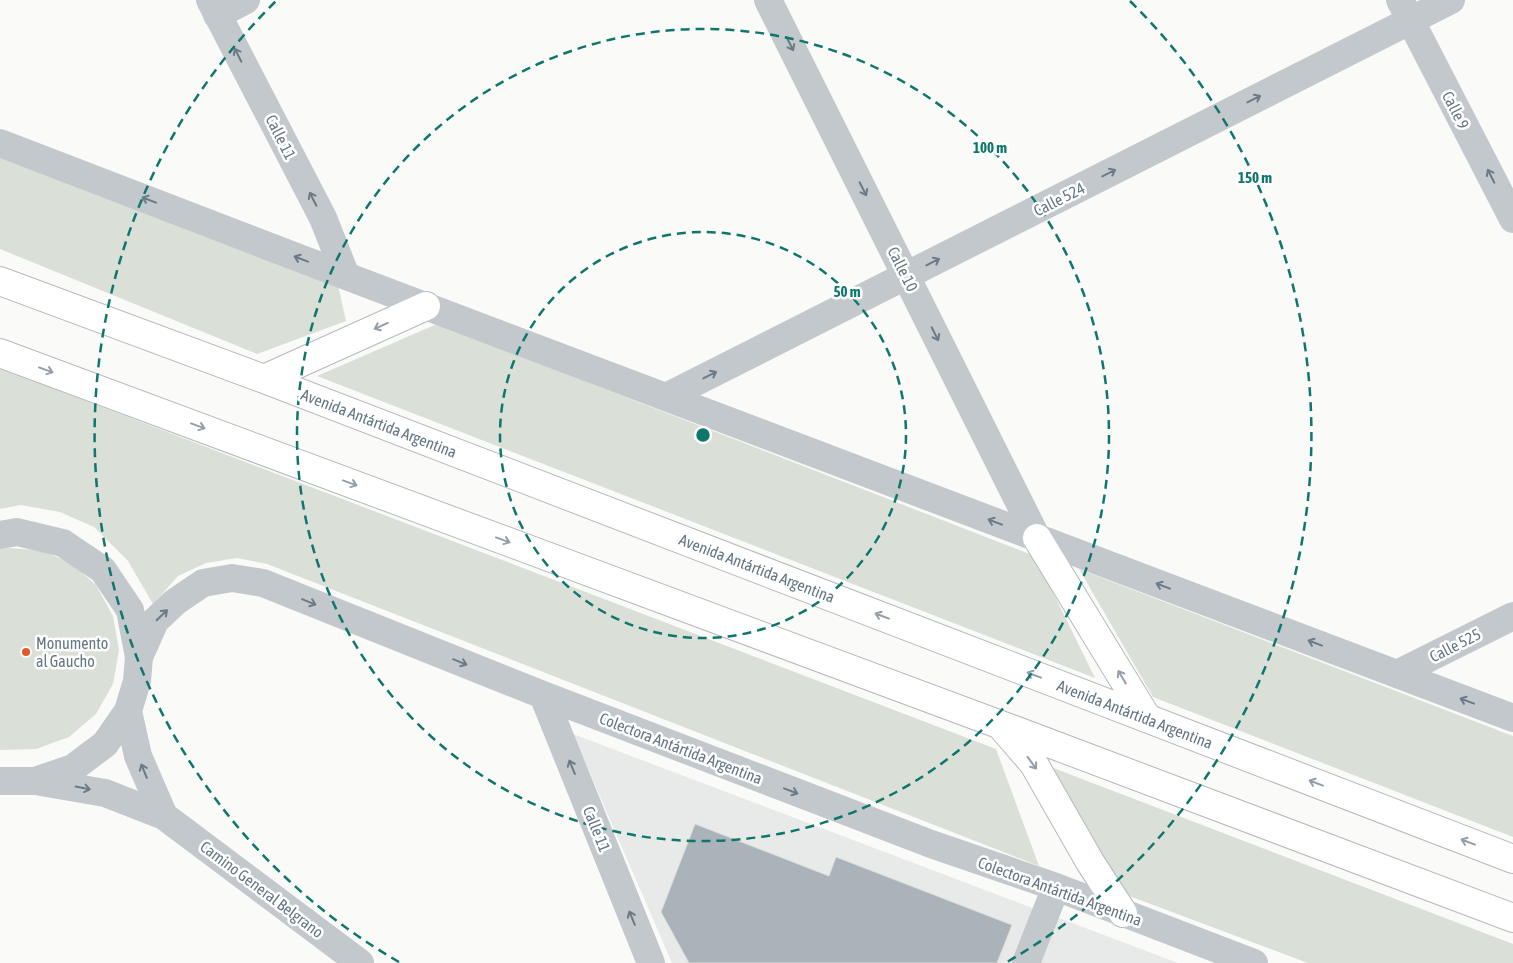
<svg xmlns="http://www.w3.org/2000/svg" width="1513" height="963" viewBox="0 0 1513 963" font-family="'Asap Condensed',sans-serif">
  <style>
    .built { fill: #e8e9e9 }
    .green { fill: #dadfd7 }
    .building { fill: #aab3b9; stroke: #dcdcda }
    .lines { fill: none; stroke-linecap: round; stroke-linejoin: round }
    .major-casing { stroke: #b5babe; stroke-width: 30 }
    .minor { stroke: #c3c8cc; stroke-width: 28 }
    .major { stroke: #fff; stroke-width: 28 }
    .oneway { stroke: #6a7a87 }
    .oneway2 { stroke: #939fa8 }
    .ring { fill: none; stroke: #0f766e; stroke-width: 2.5; stroke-dasharray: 9 6 }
    .poi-dot { fill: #e4572e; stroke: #fff; stroke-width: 2 }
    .labels { text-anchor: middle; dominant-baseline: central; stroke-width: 5; stroke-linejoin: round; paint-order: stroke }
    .street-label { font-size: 16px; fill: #657683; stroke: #fff }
    .poi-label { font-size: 16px; fill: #657683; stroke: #fff; text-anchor: start }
    .centre { fill: #0f766e; stroke: #fff; stroke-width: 2.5 }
    .ring-label { font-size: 15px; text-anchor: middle; font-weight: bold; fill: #0f766e; stroke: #fff; stroke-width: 5; stroke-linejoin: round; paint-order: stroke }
  </style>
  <rect width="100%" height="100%" fill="#fafaf8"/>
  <path class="built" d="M573 734 1178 963H672Z"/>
  <path class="green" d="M0 150 338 285 346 321 257 354 0 249Z
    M437 324 1035 556 1095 678 317 376Z
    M0 368 996 749 1039 866 267 564 237 558 206 563 178 576 153 604 128 561 94 527 60 512 21 505 0 509Z
    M7 548 39 550 70 562 96 585 113 616 119 650 113 684 96 714 69 737 36 749 0 750V549Z
    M1079 569 1513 736V837L1153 697Z
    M1035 761 1513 944V963H1308L1092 882Z"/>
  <path class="building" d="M695 824 829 876 836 857 1012 925 997 963H689L661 912Z"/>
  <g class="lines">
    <defs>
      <path id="major" d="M0 281 264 379 1513 859
        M0 353 1001 725 1513 918
        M264 379 426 306
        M1037 538 1147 718
        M1003 728 1034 764 1090 862 1123 913"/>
    </defs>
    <use href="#major" class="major-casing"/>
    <path class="minor" d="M210 0 323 218 346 276
      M768 0 1037 538
      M1400 0 1513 219
      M217 15 246 0
      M0 143 346 276 1513 718
      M666 397 1451 0
      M0 535 17 532 63 543 103 570 130 610 139 657 137 681 128 711 105 744 73 768 35 781H0
      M139 657 155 621 175 602 203 583 232 578 263 583 543 695 931 844 1056 887 1254 963
      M1397 674 1513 616
      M543 695 651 963
      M128 711 138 756 164 816
      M41 782 105 793 164 816 360 963
      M1026 963 1056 887"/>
    <use href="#major" class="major"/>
  </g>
  <defs><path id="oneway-shaft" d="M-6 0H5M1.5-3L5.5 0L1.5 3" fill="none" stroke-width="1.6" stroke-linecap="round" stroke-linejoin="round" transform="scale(1.25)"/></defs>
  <g class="oneway">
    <use href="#oneway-shaft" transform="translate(790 44) rotate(63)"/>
    <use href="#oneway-shaft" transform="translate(238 55) rotate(-117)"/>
    <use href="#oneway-shaft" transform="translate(1254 99) rotate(-27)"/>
    <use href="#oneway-shaft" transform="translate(1109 173) rotate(-27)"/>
    <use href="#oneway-shaft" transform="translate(1491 176) rotate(-117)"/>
    <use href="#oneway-shaft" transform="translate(863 189) rotate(63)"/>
    <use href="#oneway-shaft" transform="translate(313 199) rotate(-117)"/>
    <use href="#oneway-shaft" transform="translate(149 200) rotate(-159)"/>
    <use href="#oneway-shaft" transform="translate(301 259) rotate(-159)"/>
    <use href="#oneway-shaft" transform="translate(933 262) rotate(-27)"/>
    <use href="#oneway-shaft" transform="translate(935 334) rotate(63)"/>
    <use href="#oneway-shaft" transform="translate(710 375) rotate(-27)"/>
    <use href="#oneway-shaft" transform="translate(995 522) rotate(-159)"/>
    <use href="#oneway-shaft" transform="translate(1163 586) rotate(-159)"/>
    <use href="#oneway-shaft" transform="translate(309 602) rotate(22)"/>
    <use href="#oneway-shaft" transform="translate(162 615) rotate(-44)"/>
    <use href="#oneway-shaft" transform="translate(1315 643) rotate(-159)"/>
    <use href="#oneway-shaft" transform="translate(460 662) rotate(22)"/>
    <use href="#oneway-shaft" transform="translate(1467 701) rotate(-159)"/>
    <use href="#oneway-shaft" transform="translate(572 767) rotate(-112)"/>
    <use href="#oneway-shaft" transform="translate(144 771) rotate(-112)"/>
    <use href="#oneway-shaft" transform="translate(83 788) rotate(11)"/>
    <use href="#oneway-shaft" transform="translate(791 791) rotate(21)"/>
    <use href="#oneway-shaft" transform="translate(632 918) rotate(-112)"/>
  </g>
  <g class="oneway2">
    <use href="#oneway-shaft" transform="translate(381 326) rotate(156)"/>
    <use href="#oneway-shaft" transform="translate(46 370) rotate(20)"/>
    <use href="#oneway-shaft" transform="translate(198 426) rotate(20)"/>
    <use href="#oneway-shaft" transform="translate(350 483) rotate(20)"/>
    <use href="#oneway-shaft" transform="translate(503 540) rotate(20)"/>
    <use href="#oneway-shaft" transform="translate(882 616) rotate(-159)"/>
    <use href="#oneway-shaft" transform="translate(1034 675) rotate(-159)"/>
    <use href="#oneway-shaft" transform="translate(1122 677) rotate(-121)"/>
    <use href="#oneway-shaft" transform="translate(1032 763) rotate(54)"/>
    <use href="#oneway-shaft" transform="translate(1316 783) rotate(-159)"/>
    <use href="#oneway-shaft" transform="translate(1468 842) rotate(-159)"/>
  </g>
  <g class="ring">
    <circle cx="703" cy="435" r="203"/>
    <circle cx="703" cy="435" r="406"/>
    <path d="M399 962A609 609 0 0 1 276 1M1130 1A609 609 0 0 1 1007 962"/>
  </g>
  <circle class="poi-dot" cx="26" cy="652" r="5"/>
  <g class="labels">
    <g class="street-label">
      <text transform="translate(1456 110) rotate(63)">Calle 9</text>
      <text transform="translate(281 137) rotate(63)">Calle 11</text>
      <text transform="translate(1059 199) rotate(-27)">Calle 524</text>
      <text transform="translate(903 269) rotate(63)">Calle 10</text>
      <text transform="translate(379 423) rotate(21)">Avenida Antártida Argentina</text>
      <text transform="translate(757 568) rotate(21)">Avenida Antártida Argentina</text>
      <text transform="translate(1455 645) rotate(-27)">Calle 525</text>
      <text transform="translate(1135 714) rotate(21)">Avenida Antártida Argentina</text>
      <text transform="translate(681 748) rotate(21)">Colectora Antártida Argentina</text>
      <text transform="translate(597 829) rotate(68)">Calle 11</text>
      <text transform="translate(262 889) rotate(37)">Camino General Belgrano</text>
      <text transform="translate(1060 891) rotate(20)">Colectora Antártida Argentina</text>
    </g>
    <g class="poi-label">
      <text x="36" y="643">Monumento<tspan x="36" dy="18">al Gaucho</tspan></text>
    </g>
  </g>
  <circle cx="703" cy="435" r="8" class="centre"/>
  <g class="ring-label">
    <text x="990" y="153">100 m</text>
    <text x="1255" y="183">150 m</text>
    <text x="847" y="297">50 m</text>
  </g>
</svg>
